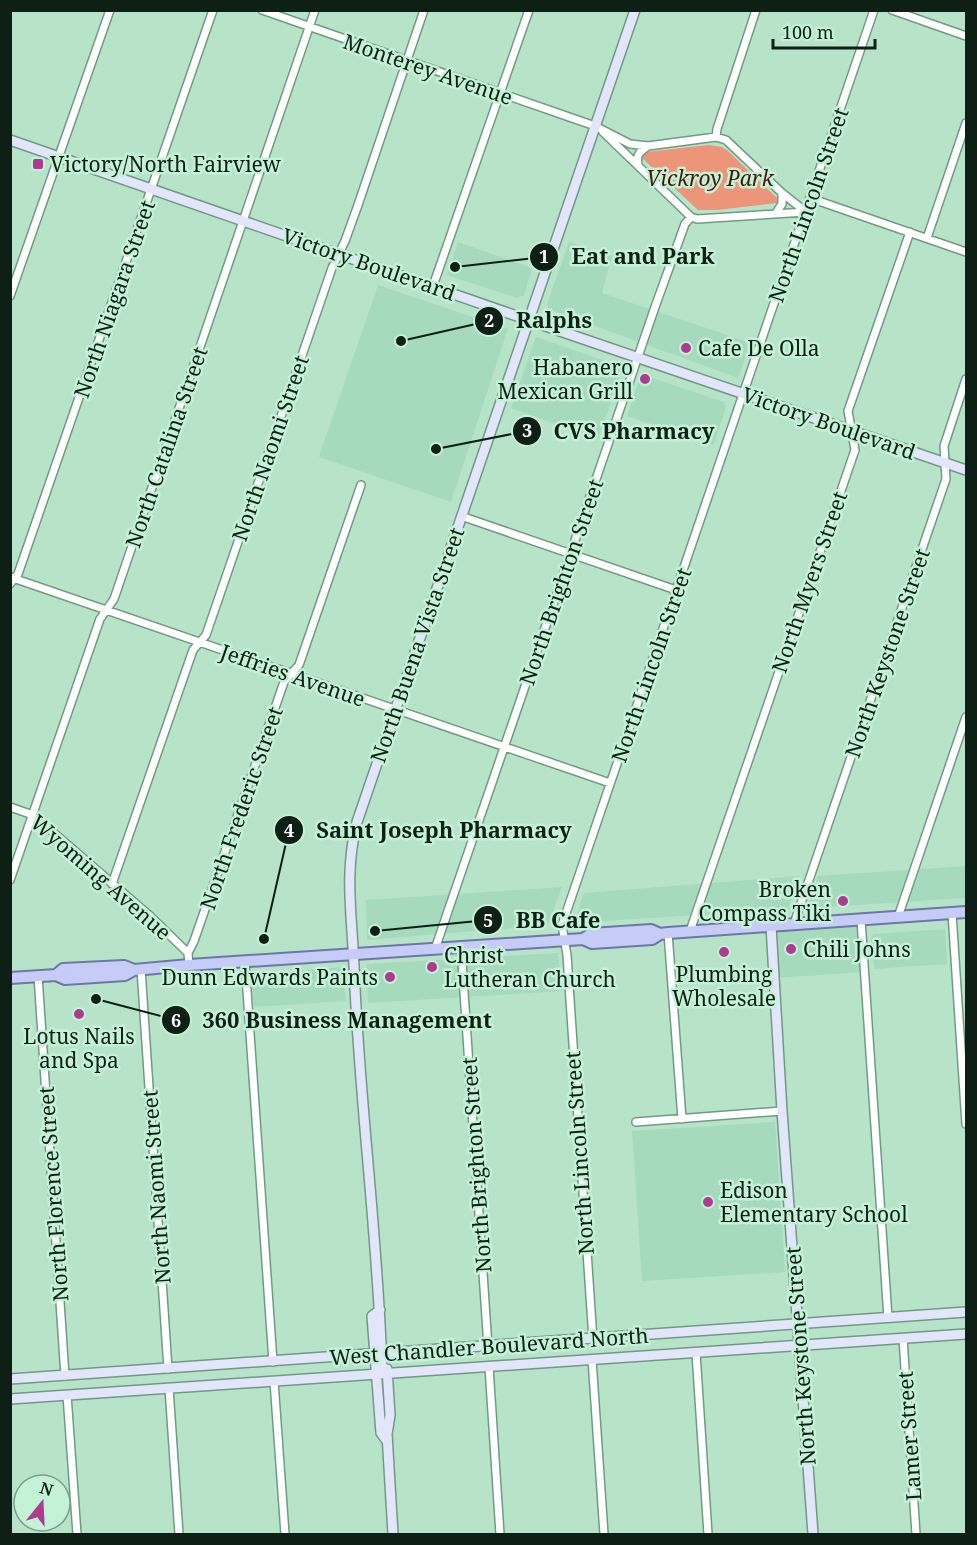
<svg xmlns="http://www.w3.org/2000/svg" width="977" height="1545" viewBox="0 0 977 1545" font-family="'Noto Serif',serif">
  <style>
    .built { fill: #a6dabc }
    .green { fill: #ed9579 }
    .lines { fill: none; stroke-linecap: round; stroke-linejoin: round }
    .street-casing { stroke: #709b82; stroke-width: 10 }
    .secondary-casing { stroke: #709b82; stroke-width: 12 }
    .primary-casing { stroke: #6d78a4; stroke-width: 14 }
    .street { stroke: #fff; stroke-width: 7 }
    .secondary { stroke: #e2e5fb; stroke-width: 9 }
    .primary { stroke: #c6cbf7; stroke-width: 10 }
    .poi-dot { fill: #ae3a92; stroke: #c4f2d6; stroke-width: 2 }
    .labels { text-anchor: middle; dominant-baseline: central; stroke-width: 5; stroke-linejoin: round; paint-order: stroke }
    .street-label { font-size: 21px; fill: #0e1f16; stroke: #c4f2d6 }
    .poi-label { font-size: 21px; fill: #0e1f16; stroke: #c4f2d6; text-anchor: start }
    .park-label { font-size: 21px; font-style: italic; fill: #46190a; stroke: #c4f2d6 }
    .leader { fill: none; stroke: #0e1f16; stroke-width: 2 }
    .callout-dot { fill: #0e1f16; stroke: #c4f2d6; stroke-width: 2 }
    .mark-label { font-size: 18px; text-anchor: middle; font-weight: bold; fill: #fff }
    .callout-label { font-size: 22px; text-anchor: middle; font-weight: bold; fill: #0e1f16; stroke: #c4f2d6; stroke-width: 5; stroke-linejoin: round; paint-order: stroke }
  </style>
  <rect width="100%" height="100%" fill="#b7e4c9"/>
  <path class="built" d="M458 242 532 268 524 295 517 298 447 275Z
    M569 242 612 256 602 293 751 343 738 378 548 309 547 304Z
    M378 285 508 329 451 502 319 457Z
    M536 337 620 366 623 369 598 439 511 408Z
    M641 374 724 402 726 406 714 445 627 416Z
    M966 866V898L811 908 808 905 818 876Z
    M799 876 788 909 577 923 576 918 584 893Z
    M562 887 548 925 367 940 366 900Z
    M862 922 866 972 773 978V929Z
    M945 929 947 964 874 969 871 938 873 934Z
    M558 953 562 991 368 1003 366 964Z
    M342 967 346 1001 254 1007 251 974Z
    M775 1122 785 1272 642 1281 632 1131Z"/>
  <path class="green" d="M709 145 722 147 728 151 777 198V203L717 210H698L642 158V154L646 152Z"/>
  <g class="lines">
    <defs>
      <path id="street" d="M262 10 595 126 630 144 648 146 716 137 726 140 782 193 806 212
        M892 10 966 36
        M603 132 691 217 697 219 806 212
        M716 137 717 129 756 10
        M638 165C636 155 639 152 648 146
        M810 198 966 252
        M776 213 782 204V193
        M927 238 966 123
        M433 286 529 10
        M10 296 110 10
        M461 516 676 590
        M10 577 610 783
        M10 584 18 574 213 10
        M10 807 33 815 150 916 188 953
        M10 880 100 619 114 599 315 10
        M112 884 193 650 206 635 332 268 345 241 358 205 424 10
        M952 913 966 1124
        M898 917 966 717
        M861 920 888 1318
        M794 924 946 479 944 446 966 379
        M690 931 855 450 848 411 910 232
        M668 933 682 1119
        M461 947 488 1347
        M435 949 655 307 685 224 691 217
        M245 962 273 1362
        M189 965 188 953 194 941 284 682 299 665 361 485
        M141 969 168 1369
        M38 976 65 1376
        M636 1122 782 1111
        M903 1338 916 1534
        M593 1340 567 955 562 925 874 10
        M696 1353 708 1534
        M592 1359 604 1534
        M489 1367 500 1534
        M274 1381 285 1534
        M169 1388 179 1534
        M67 1395 77 1534"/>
      <path id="secondary" d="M10 140 557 330 966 470
        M771 926 782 1111 813 1534
        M380 1310 372 1316 381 1433 387 1441
        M387 1369 390 1415 387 1434 393 1534
        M387 1374 382 1369C378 1234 359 1101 354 966 352 915 344 873 357 822L635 10
        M10 1379 966 1312
        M10 1399 966 1334"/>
      <path id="primary" d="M583 939 591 934 651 930 660 934
        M56 975 63 969 124 966 134 970
        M10 978 56 975 65 979 125 975 134 970 189 965 583 939 592 943 652 939 660 934 668 933 966 912"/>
    </defs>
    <use href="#street" class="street-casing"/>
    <use href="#secondary" class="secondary-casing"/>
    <use href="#primary" class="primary-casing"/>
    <use href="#street" class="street"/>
    <use href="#secondary" class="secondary"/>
    <use href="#primary" class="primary"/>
  </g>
  <g class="poi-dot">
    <rect x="32" y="158" width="12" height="12" rx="3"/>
    <circle cx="686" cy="348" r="6"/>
    <circle cx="645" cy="379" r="6"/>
    <circle cx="843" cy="901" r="6"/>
    <circle cx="791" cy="949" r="6"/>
    <circle cx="724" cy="952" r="6"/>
    <circle cx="432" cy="967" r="6"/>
    <circle cx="390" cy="977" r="6"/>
    <circle cx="79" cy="1014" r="6"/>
    <circle cx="708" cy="1202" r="6"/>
  </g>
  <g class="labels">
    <g class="street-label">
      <text transform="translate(428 69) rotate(19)">Monterey Avenue</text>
      <text transform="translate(808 205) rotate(-71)">North Lincoln Street</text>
      <text transform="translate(369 264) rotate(19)">Victory Boulevard</text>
      <text transform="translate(114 299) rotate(-71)">North Niagara Street</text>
      <text transform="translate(829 423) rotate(19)">Victory Boulevard</text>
      <text transform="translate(166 447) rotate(-71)">North Catalina Street</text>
      <text transform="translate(270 448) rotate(-71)">North Naomi Street</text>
      <text transform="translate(561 582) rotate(-71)">North Brighton Street</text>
      <text transform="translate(809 582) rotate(-71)">North Myers Street</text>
      <text transform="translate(417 645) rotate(-71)">North Buena Vista Street</text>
      <text transform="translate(887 653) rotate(-71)">North Keystone Street</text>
      <text transform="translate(651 665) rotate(-71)">North Lincoln Street</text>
      <text transform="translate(293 675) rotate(19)">Jeffries Avenue</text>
      <text transform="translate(241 808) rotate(-71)">North Frederic Street</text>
      <text transform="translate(101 877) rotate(41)">Wyoming Avenue</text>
      <text transform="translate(579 1153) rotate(-94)">North Lincoln Street</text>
      <text transform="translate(476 1165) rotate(-94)">North Brighton Street</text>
      <text transform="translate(156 1187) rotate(-94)">North Naomi Street</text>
      <text transform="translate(53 1194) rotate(-94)">North Florence Street</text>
      <text transform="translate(489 1346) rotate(-4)">West Chandler Boulevard North</text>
      <text transform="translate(800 1356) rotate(-94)">North Keystone Street</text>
      <text transform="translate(909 1436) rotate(-94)">Lamer Street</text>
    </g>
    <g class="poi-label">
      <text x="50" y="164">Victory/North Fairview</text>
      <text x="698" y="348">Cafe De Olla</text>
      <text x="633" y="367" text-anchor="end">Habanero<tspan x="633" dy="24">Mexican Grill</tspan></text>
      <text x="831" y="889" text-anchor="end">Broken<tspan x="831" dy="24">Compass Tiki</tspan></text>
      <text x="803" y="949">Chili Johns</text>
      <text x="444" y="955">Christ<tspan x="444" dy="24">Lutheran Church</tspan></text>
      <text x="724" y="974" text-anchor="middle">Plumbing<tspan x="724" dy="24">Wholesale</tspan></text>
      <text x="378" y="977" text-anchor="end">Dunn Edwards Paints</text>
      <text x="79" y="1036" text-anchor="middle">Lotus Nails<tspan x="79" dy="24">and Spa</tspan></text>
      <text x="720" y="1190">Edison<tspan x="720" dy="24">Elementary School</tspan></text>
    </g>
    <g class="park-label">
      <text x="710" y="178">Vickroy Park</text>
    </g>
  </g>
  <path class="leader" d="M455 267L544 257M401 341L489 321M436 449L527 431M264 939L289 830M375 931L488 920M96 999L176 1020"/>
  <g class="callout-dot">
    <circle cx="455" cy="267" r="6"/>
    <circle cx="401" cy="341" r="6"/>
    <circle cx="436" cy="449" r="6"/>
    <circle cx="264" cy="939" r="6"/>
    <circle cx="375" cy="931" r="6"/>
    <circle cx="96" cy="999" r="6"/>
    <circle cx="544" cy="257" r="15"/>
    <circle cx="489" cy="321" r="15"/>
    <circle cx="527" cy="431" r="15"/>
    <circle cx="289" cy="830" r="15"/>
    <circle cx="488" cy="920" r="15"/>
    <circle cx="176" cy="1020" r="15"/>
  </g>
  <g class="mark-label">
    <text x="544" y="263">1</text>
    <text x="489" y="327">2</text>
    <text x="527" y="437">3</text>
    <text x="289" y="837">4</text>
    <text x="488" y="927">5</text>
    <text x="176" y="1027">6</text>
  </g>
  <g class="callout-label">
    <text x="643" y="264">Eat and Park</text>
    <text x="554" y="328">Ralphs</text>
    <text x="634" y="439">CVS Pharmacy</text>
    <text x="444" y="838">Saint Joseph Pharmacy</text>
    <text x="558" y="928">BB Cafe</text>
    <text x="347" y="1028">360 Business Management</text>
  </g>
  <rect width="977" height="1545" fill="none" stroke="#0e1f16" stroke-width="24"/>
  <g transform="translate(42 1503) rotate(18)"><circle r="28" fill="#c4f2d6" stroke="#7b9e89" stroke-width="1.5"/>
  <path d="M0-4.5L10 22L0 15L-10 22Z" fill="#ae3a92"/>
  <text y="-9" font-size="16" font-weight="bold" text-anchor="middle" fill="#0e1f16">N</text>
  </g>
  <path d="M773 39v9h102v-9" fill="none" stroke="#0e1f16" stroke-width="3"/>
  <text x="782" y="39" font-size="18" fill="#0e1f16" stroke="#c4f2d6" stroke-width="4.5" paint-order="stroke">100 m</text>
</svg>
